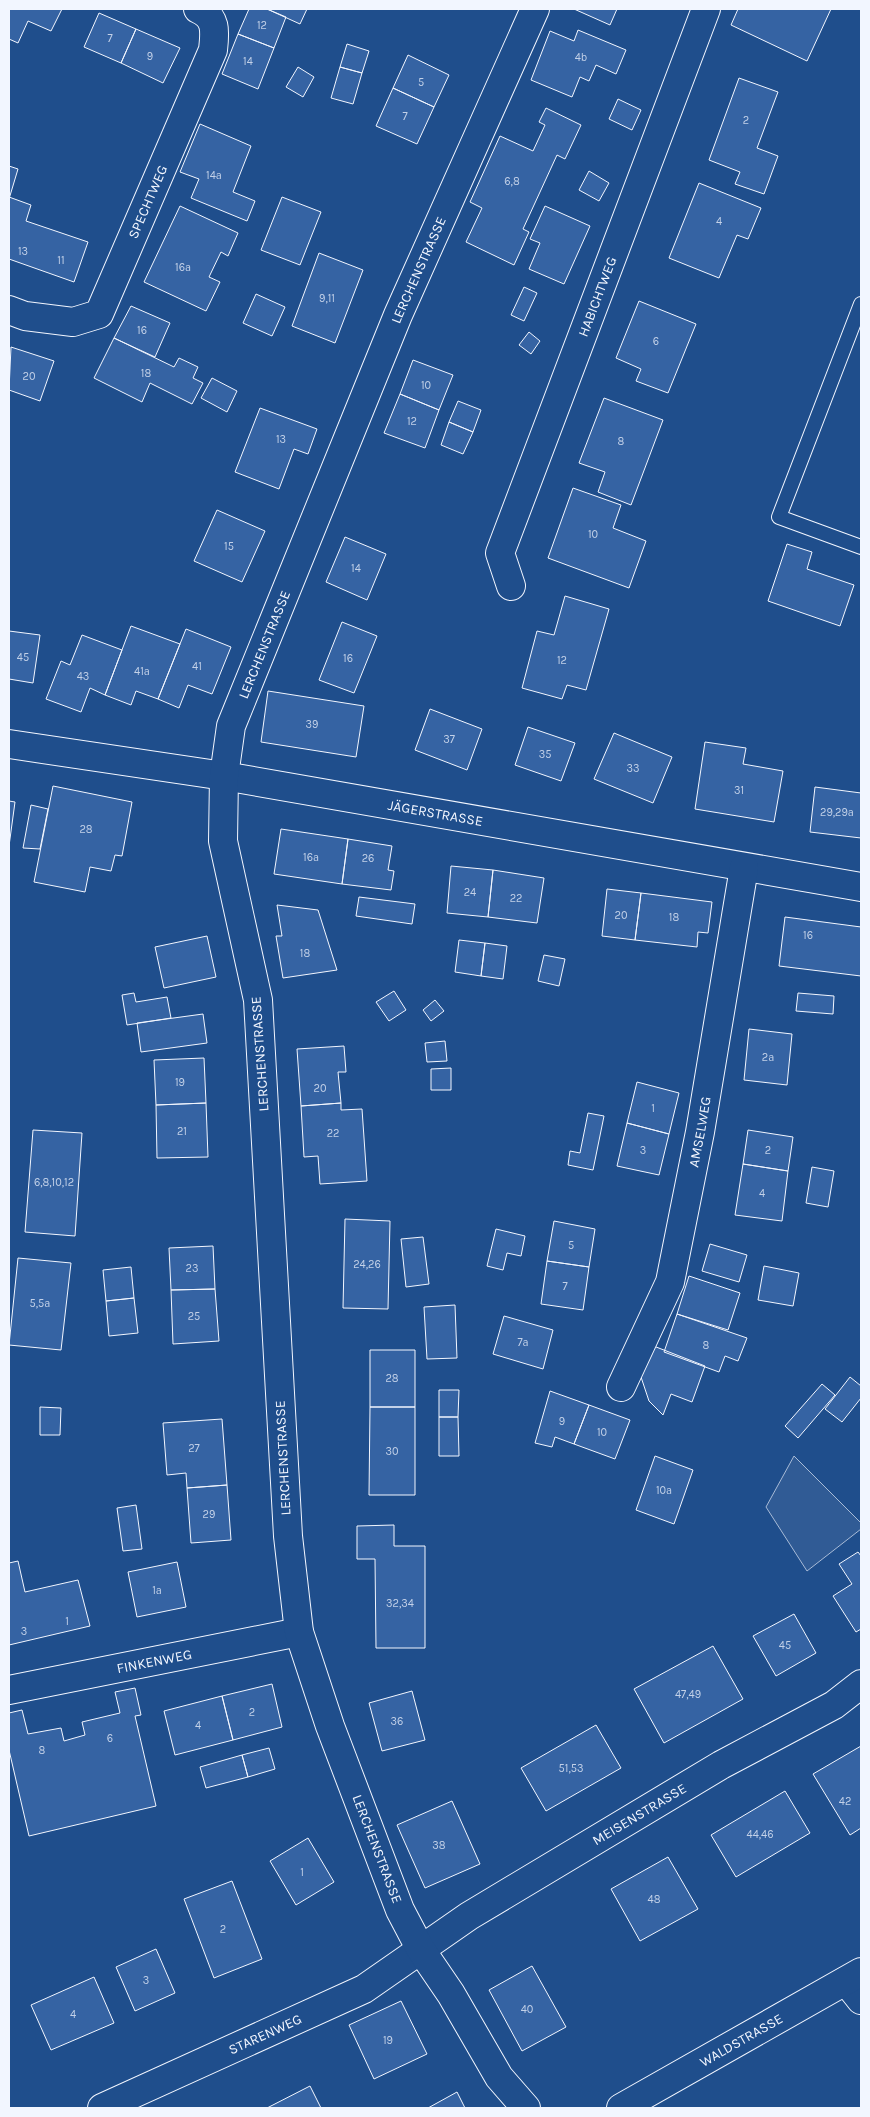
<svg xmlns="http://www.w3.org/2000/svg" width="870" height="2117" viewBox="0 0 870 2117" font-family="Karla,sans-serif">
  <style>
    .built { fill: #305b95; stroke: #a8bbd7 }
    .building { fill: #3563a3; stroke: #f2f6ff }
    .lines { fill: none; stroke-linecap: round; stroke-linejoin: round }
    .service-casing { stroke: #f2f6ff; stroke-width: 16 }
    .minor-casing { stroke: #f2f6ff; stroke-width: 30 }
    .tertiary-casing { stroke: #f2f6ff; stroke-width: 30 }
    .service { stroke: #1f4e8c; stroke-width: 14 }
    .minor { stroke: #1f4e8c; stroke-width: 28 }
    .tertiary { stroke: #1f4e8c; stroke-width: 28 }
    .labels { text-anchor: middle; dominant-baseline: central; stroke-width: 4; stroke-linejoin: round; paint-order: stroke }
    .number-label { font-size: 11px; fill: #c3d1e8 }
    .street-label { font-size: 14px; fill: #f2f6ff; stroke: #1f4e8c }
  </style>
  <rect width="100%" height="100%" fill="#1f4e8c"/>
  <path class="built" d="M794 1456 861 1523V1529L807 1571 766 1507Z"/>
  <path class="building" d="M9 9H62L51 31 28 21 18 43 9 39Z
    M249 9H267L286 17 274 48 238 34Z
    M267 9H307L300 24Z
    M574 9H617L610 25Z
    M738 9H831L807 61 731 25Z
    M99 13 136 29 121 63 84 47Z
    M136 29 180 48 163 83 121 63Z
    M578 30 626 50 616 74 596 65 589 81 580 77 572 97 531 80 550 31 574 41Z
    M238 34 274 48 258 89 222 74Z
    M347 44 369 51 362 73 340 67Z
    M408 55 449 75 434 107 393 88Z
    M298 67 314 77 303 97 286 87Z
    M340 67 362 73 353 104 331 98Z
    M739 78 778 92 757 148 778 156 764 194 735 184 740 172 709 160Z
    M393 88 434 107 417 144 376 126Z
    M618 99 641 110 632 130 609 119Z
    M546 108 581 125 565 159 557 155 523 229 529 232 514 265 466 242 482 208 470 202 500 136 533 151 545 125 539 122Z
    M200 124 251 146 233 192 255 201 247 221 191 198 199 179 180 172Z
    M9 166 18 169 9 199Z
    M589 171 609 183 599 201 579 190Z
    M699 183 761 208 748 239 737 235 719 278 669 258Z
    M9 197 31 205 26 221 88 242 74 282 9 259Z
    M282 197 321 212 300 265 261 250Z
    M180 206 238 233 228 256 221 252 209 277 220 282 206 311 144 282Z
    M545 206 590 226 564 284 529 269 540 243 530 239Z
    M319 253 363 270 335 343 292 326Z
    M524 287 537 293 524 321 511 315Z
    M256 294 285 307 272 336 243 323Z
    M639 301 696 324 668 393 636 381 641 369 616 358Z
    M131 306 170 323 155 357 114 338Z
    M529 332 540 341 531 354 519 345Z
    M114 338 174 367 179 358 198 367 193 378 203 383 192 404 150 383 142 402 94 378Z
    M11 347 54 361 40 401 9 390Z
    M413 360 453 375 439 410 400 394Z
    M212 378 237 391 227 412 201 398Z
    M400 394 439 410 425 448 384 433Z
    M604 398 663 420 631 505 598 492 605 472 579 463Z
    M458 401 481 410 473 432 449 422Z
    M260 408 317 429 308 454 294 449 279 489 235 472Z
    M449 422 473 432 463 454 441 445Z
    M573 488 621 505 613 528 646 541 629 588 548 558Z
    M217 510 265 531 242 582 194 561Z
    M345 537 386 554 367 600 326 582Z
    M787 544 812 552 807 569 854 585 840 626 768 601Z
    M565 596 609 609 586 690 567 685 562 699 522 688 537 631 554 635Z
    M342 622 377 636 354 693 319 680Z
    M131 626 180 644 158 699 136 691 131 705 105 695Z
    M186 629 231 647 212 694 188 685 179 708 158 699Z
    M9 631 40 635 33 683 9 679Z
    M82 635 122 650 105 695 90 688 81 712 46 699 61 661 70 665Z
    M268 691 364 706 356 757 261 742Z
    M430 709 482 729 467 770 415 750Z
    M528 727 575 743 561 781 515 765Z
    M614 733 672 757 653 803 594 779Z
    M705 742 746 748 743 764 783 771 774 822 695 809Z
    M53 786 132 802 122 856 115 855 111 871 90 867 85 892 34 882Z
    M815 787 861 793V838L810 832Z
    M9 801 15 802 9 846Z
    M31 805 48 809 40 849 23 848Z
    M281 829 348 839 342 884 274 874Z
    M348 839 392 846 388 870 394 871 391 890 342 884Z
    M451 866 493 870 488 917 447 913Z
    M493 870 544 878 537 923 488 917Z
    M607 889 641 893 635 940 602 936Z
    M641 893 712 902 708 933 698 932 697 947 635 940Z
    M359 897 415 904 412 924 356 916Z
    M277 905 318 910 337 970 283 978 276 936H282Z
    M785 917 861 927V976L779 966Z
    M207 936 216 977 164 988 155 947Z
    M459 940 485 943 481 976 455 972Z
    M485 943 507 946 503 979 481 976Z
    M544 955 565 959 559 986 538 981Z
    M394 991 406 1010 389 1021 376 1002Z
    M134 993 136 1002 167 997 171 1018 127 1025 122 995Z
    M798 993 834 996 833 1014 796 1011Z
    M435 1000 444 1011 431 1021 423 1010Z
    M203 1014 207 1043 141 1052 137 1023Z
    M749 1029 792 1034 787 1085 744 1080Z
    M445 1041 447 1061 427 1062 425 1043Z
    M344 1046 346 1072H338L341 1103 301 1106 297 1049Z
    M204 1058 206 1103 156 1105 154 1060Z
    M451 1068V1090H431V1069Z
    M637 1082 679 1093 669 1134 627 1123Z
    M206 1103 208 1157 157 1158 156 1105Z
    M341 1103V1110L362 1109 367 1181 320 1184 318 1156 304 1157 301 1106Z
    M588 1113 604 1116 593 1170 568 1165 570 1151 580 1153Z
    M627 1123 669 1134 659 1175 617 1166Z
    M33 1130 82 1133 75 1236 25 1232Z
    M748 1130 793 1137 788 1171 743 1164Z
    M743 1164 788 1171 782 1221 735 1215Z
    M812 1167 834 1171 828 1207 806 1203Z
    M345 1219 390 1221 388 1309 343 1308Z
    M554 1221 595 1229 589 1267 547 1261Z
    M496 1229 525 1236 521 1256 507 1253 503 1270 487 1266Z
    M423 1237 429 1284 406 1287 401 1239Z
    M710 1244 747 1255 739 1282 702 1271Z
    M213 1246 215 1289 171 1290 169 1248Z
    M18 1258 71 1263 61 1350 9 1345Z
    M547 1261 589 1267 583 1310 541 1304Z
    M764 1266 799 1273 793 1306 758 1300Z
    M131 1267 134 1298 106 1301 103 1270Z
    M689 1276 740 1293 728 1330 677 1314Z
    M215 1289 219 1341 173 1344 171 1290Z
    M134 1298 138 1333 109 1336 106 1301Z
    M455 1305 457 1358 427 1359 424 1307Z
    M677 1314 747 1338 738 1361 725 1356 719 1372 664 1352Z
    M504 1316 553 1330 543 1369 493 1354Z
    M651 1345 705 1366 692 1402 671 1394 663 1415 649 1401 640 1374Z
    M370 1350H415V1407H370Z
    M850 1377 861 1386V1398L842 1422 825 1409Z
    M822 1384 835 1395 798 1438 785 1426Z
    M439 1390H459L458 1417H439Z
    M550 1391 589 1405 574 1444 555 1437 552 1447 535 1443Z
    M589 1405 630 1420 615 1459 574 1444Z
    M40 1407 61 1408 60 1435H40Z
    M370 1407H415V1495H369Z
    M439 1417H458L459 1456H439Z
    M222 1419 227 1485 187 1488 186 1473 167 1475 163 1423Z
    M655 1456 693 1470 674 1524 636 1510Z
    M227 1485 231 1540 191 1543 187 1488Z
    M136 1505 142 1549 123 1551 117 1508Z
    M394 1525V1546H425V1648H376L375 1559H357V1526Z
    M858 1552 861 1556V1629L856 1632 833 1596 852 1584 839 1564Z
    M18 1561 25 1592 78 1580 90 1626 9 1645V1563Z
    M177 1562 186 1607 137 1617 128 1572Z
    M794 1614 816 1653 776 1676 753 1636Z
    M713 1646 743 1699 664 1743 634 1689Z
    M272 1684 282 1727 233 1740 222 1696Z
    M135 1688 141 1715 135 1716 156 1806 29 1836 9 1750V1713L22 1710 28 1734 61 1728 64 1741 85 1735 82 1722 120 1713 115 1692Z
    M412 1691 425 1740 382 1751 369 1703Z
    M222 1696 233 1740 175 1755 164 1711Z
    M596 1725 621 1768 546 1811 521 1768Z
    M861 1746V1828L850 1835 813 1774Z
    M269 1748 275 1769 248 1777 242 1755Z
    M242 1755 248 1777 206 1788 200 1767Z
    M785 1791 810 1833 736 1877 711 1835Z
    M452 1801 480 1864 425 1888 397 1825Z
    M308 1838 334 1882 296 1905 270 1861Z
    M668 1857 698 1909 640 1941 611 1889Z
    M232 1881 262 1959 214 1978 184 1899Z
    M156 1949 175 1993 135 2011 116 1967Z
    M532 1966 566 2027 522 2051 489 1990Z
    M94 1977 114 2023 51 2050 31 2005Z
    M401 2001 427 2054 374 2079 349 2025Z
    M310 2086 321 2108H267Z
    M457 2092 465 2108H428Z"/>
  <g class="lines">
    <defs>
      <path id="service" d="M861 304 779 517 861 547"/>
      <g id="minor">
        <path id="s1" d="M9 310 25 316 73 322 99 314 213 50C215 32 217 17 198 9"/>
        <path id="s2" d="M511 586 500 553 706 9"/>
        <path id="s3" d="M9 744 224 776 861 887"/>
        <path id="s4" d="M621 1387 670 1282 700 1132 744 868"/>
        <path id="s5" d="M9 1690 299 1632"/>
        <path d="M846 1981 861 2000"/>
        <path id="s6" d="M102 2108 364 1989 469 1916 721 1765 834 1705 861 1684"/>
        <path id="s7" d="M526 2108 499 2077 451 1994 421 1950 400 1910 330 1726 299 1632 288 1536 258 1000 223 841 224 776 231 726 398 315 535 9"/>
      </g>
      <g id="tertiary">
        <path id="s8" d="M621 2108 861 1972"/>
      </g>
    </defs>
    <use href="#service" class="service-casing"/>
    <use href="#minor" class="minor-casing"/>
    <use href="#tertiary" class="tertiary-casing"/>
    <use href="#service" class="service"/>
    <use href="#minor" class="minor"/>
    <use href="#tertiary" class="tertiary"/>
  </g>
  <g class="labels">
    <g class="number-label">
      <text x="262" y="25">12</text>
      <text x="110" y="38">7</text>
      <text x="150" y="56">9</text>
      <text x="581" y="57">4b</text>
      <text x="248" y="61">14</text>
      <text x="421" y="82">5</text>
      <text x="405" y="116">7</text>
      <text x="746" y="120">2</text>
      <text x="214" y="175">14a</text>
      <text x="512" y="181">6,8</text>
      <text x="719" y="221">4</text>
      <text x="23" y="251">13</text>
      <text x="61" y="260">11</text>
      <text x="183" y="267">16a</text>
      <text x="327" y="298">9,11</text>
      <text x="142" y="330">16</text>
      <text x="656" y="341">6</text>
      <text x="146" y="373">18</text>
      <text x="29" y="376">20</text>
      <text x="426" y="385">10</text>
      <text x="412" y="421">12</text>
      <text x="281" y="439">13</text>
      <text x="621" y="441">8</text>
      <text x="593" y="534">10</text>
      <text x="229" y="546">15</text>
      <text x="356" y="568">14</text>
      <text x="23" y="657">45</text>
      <text x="348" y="658">16</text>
      <text x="562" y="660">12</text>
      <text x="197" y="666">41</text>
      <text x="142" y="671">41a</text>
      <text x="83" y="676">43</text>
      <text x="312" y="724">39</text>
      <text x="449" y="739">37</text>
      <text x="545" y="754">35</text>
      <text x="633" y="768">33</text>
      <text x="739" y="790">31</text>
      <text x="837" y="812">29,29a</text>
      <text x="86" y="829">28</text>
      <text x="311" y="857">16a</text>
      <text x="368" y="858">26</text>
      <text x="470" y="892">24</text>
      <text x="516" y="898">22</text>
      <text x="621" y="915">20</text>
      <text x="674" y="917">18</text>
      <text x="808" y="935">16</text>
      <text x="305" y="953">18</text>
      <text x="768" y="1057">2a</text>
      <text x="180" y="1082">19</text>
      <text x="320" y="1088">20</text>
      <text x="653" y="1108">1</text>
      <text x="182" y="1131">21</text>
      <text x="333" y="1133">22</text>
      <text x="643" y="1150">3</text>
      <text x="768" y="1150">2</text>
      <text x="54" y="1182">6,8,10,12</text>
      <text x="762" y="1193">4</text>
      <text x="571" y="1245">5</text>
      <text x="367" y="1264">24,26</text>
      <text x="192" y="1268">23</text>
      <text x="565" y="1286">7</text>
      <text x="40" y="1303">5,5a</text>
      <text x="194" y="1316">25</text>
      <text x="523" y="1342">7a</text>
      <text x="706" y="1345">8</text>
      <text x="392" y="1378">28</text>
      <text x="562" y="1421">9</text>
      <text x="602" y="1432">10</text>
      <text x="194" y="1448">27</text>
      <text x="392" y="1451">30</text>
      <text x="664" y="1490">10a</text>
      <text x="209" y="1514">29</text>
      <text x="157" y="1590">1a</text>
      <text x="400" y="1603">32,34</text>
      <text x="67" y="1621">1</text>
      <text x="24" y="1631">3</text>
      <text x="785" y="1645">45</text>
      <text x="688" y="1694">47,49</text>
      <text x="252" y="1712">2</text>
      <text x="397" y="1721">36</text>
      <text x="198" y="1725">4</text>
      <text x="110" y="1738">6</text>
      <text x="42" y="1750">8</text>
      <text x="571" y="1768">51,53</text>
      <text x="845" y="1801">42</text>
      <text x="760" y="1834">44,46</text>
      <text x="439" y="1845">38</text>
      <text x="302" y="1872">1</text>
      <text x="654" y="1899">48</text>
      <text x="223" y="1929">2</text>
      <text x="146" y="1980">3</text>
      <text x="527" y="2009">40</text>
      <text x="73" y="2014">4</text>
      <text x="388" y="2040">19</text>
    </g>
    <g class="street-label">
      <text stroke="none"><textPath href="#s1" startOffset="215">SPECHTWEG</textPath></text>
      <text stroke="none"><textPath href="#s7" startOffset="1936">LERCHENSTRASSE</textPath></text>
      <text stroke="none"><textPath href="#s2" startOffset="309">HABICHTWEG</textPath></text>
      <text stroke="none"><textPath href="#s7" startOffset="1531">LERCHENSTRASSE</textPath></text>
      <text stroke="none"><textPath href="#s3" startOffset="432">JÄGERSTRASSE</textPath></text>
      <text transform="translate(260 1054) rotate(-94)">LERCHENSTRASSE</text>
      <text stroke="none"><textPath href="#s4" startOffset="269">AMSELWEG</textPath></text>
      <text transform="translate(283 1458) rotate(-93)">LERCHENSTRASSE</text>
      <text stroke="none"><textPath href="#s5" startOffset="148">FINKENWEG</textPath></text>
      <text stroke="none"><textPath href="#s6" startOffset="614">MEISENSTRASSE</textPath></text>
      <text transform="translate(377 1849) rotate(69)">LERCHENSTRASSE</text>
      <text stroke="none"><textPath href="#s6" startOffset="179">STARENWEG</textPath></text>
      <text stroke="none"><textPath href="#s8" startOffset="138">WALDSTRASSE</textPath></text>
    </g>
  </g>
  <rect width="870" height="2117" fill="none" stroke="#f2f6ff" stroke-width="20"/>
</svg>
